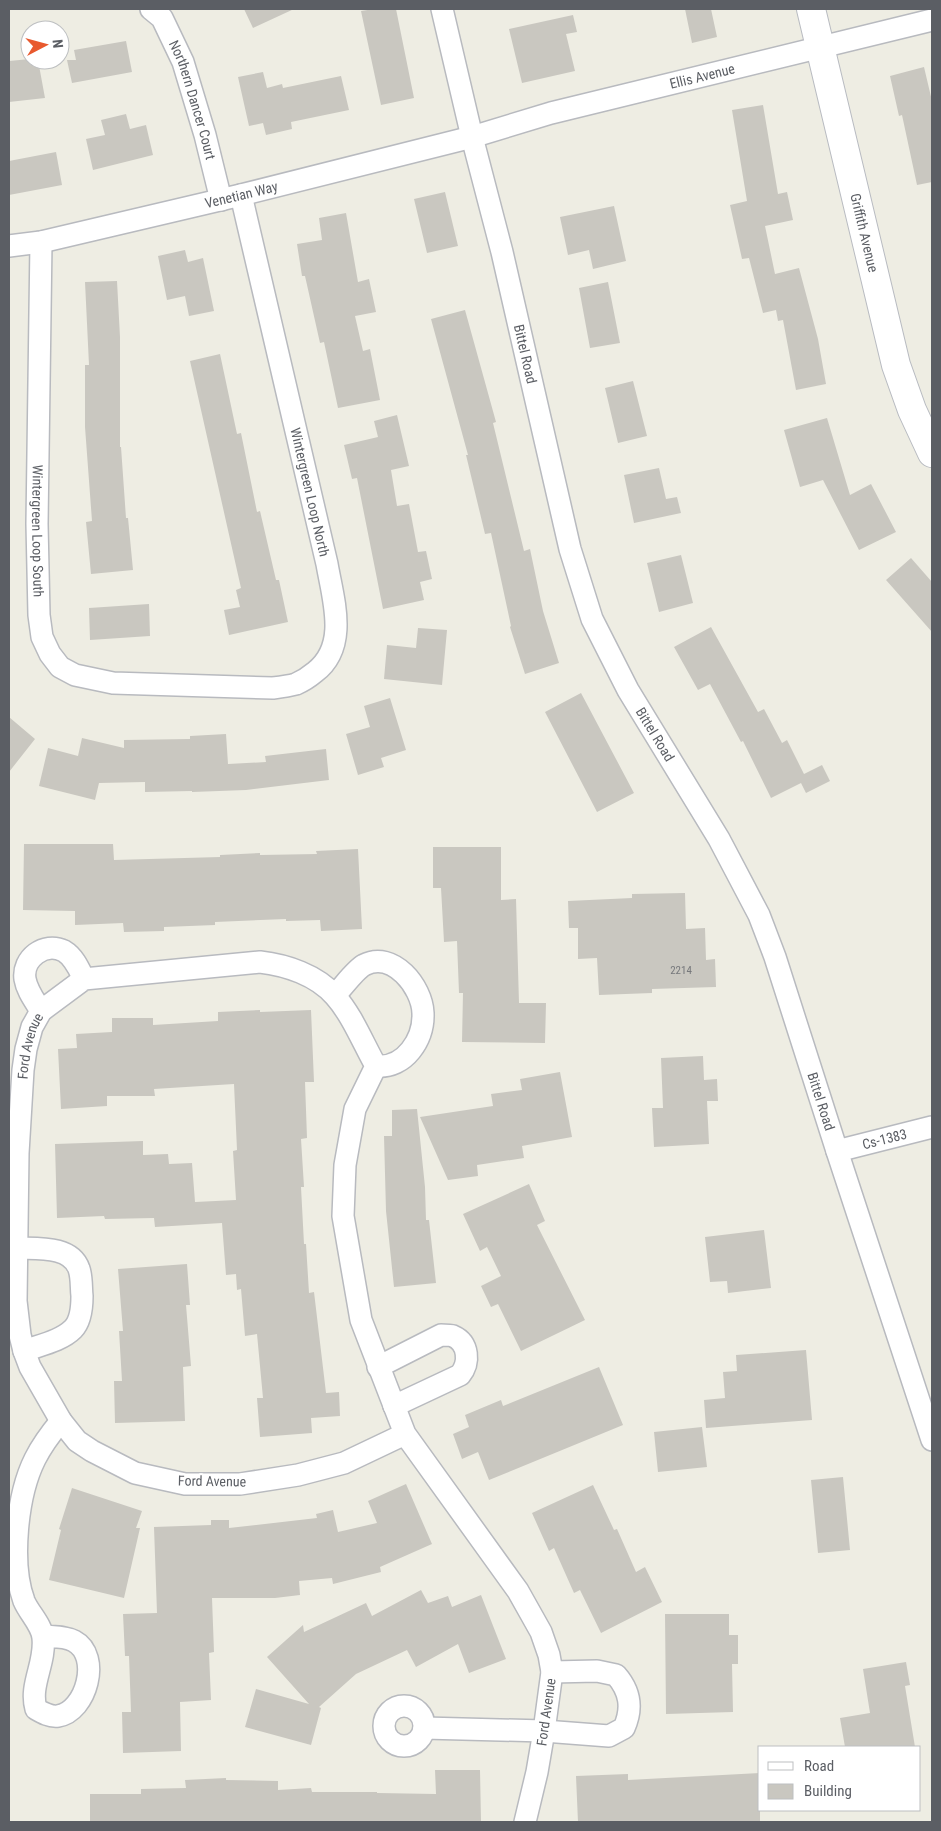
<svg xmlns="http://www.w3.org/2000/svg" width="941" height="1831" viewBox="0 0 941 1831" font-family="'Roboto Condensed',sans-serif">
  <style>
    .building { fill: #c9c7c0 }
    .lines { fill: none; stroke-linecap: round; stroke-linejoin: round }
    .street-casing { stroke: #b8babf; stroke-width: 24 }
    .secondary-casing { stroke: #b8bbc1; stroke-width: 30 }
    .street { stroke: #fff; stroke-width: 21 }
    .secondary { stroke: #fff; stroke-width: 28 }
    .labels { text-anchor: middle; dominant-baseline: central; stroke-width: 4; stroke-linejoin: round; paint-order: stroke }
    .number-label { font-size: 11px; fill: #76787b }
    .street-label { font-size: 14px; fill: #5b5e64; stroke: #fff }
  </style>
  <rect width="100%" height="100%" fill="#eeede3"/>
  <path class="building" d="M244 9H294L253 28Z
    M374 9H396L414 98 381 105 361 11Z
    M685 9H711L717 37 692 43Z
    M573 15 577 32 566 34 575 71 522 83 509 29Z
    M126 41 132 72 72 83 67 60H76L74 50Z
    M30 59V60H38L45 98 9 102V61Z
    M924 67 932 101V182L917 185 902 115 899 116 890 76Z
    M263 72 267 88 282 84 283 88 341 76 349 110 291 122 292 129 266 135 263 123 249 126 238 77Z
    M763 105 778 194 787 192 793 220 765 226 775 274 799 268 818 339 826 384 796 390 783 320 778 321 776 310 763 313 749 258 742 259 730 205 747 201 732 110Z
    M126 114 130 129 146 125 153 155 93 170 86 139 105 135 101 120Z
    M56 152 62 185 9 195V161Z
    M445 192 458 246 427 253 414 199Z
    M614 206 626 261 593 269 589 250 568 255 560 217Z
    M346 213 358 282 369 279 376 312 355 316 363 351 370 349 380 400 338 408 324 342 320 343 305 276H302L297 244 322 240 319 218Z
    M185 250 188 262 203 258 214 311 189 316 185 296 167 300 158 256Z
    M117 281 120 337V447H121L126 518H128L133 570 91 574 86 522 92 521 85 427V365H89L85 282Z
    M608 282 620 343 590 348 579 288Z
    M465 310 496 422 493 423 524 551 530 549 543 611 559 663 525 674 510 627 511 626 491 533 485 534 466 455H468L431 319Z
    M220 354 237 434 241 433 257 512 260 511 276 580H279L288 622 229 635 224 610 240 607 236 590 241 588 190 361Z
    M633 381 647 436 618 443 605 388Z
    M397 415 409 466 391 470 397 506 409 504 418 552 426 551 432 579 420 582 424 600 383 609 357 478 352 479 344 445 378 437 374 421Z
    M827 418 850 495 871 484 896 532 859 550 823 480 800 487 784 430Z
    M659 468 666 499 677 497 681 513 634 523 624 475Z
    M681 555 693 603 659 612 647 563Z
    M911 558 932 582V632L886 580Z
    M149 604 150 636 90 640 89 608Z
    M711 627 758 712 764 709 782 743 787 740 804 774 822 765 830 781 806 793 801 783 771 798 743 741 741 742 710 684 698 690 674 647Z
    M418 628 447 630 442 685 384 679 387 645 416 648Z
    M581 693 634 793 597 812 545 712Z
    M390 698 406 750 381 758 384 767 358 775 346 734 370 727 364 706Z
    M9 717 35 739 9 772Z
    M226 734 228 764 266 762 265 756 326 749 329 780 246 790 192 792V791L145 792V782L99 783 95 800 39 786 48 748 78 756 82 738 124 748V740L190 739V736Z
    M24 844H113L114 860 220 857V855L260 853V855L317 854 316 851 358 849 362 929 321 931 320 920 286 921V919L215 922V925L164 927V931L124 932 123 923 75 925V911L23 910Z
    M433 847H501V900L516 899 519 1003H546L545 1043 462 1042 463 993H459L457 941 444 942 441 888H433Z
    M685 893 686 929 705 928 706 960 715 959 716 987 652 989V993L599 995 597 958 578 959V928H569L568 901 632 898V894Z
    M260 1010V1012L311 1010 314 1082H305L307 1138 301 1139 304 1187H301L304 1244H306L309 1293 314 1292 326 1393 339 1392 340 1416 311 1418 312 1433 260 1437 257 1398H263L257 1334 245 1336 241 1289 237 1290 236 1274 226 1275 222 1223 155 1227 154 1218 105 1219 104 1216 57 1218 55 1144 143 1141V1155L168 1154 169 1164 192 1163 195 1202 236 1200 233 1151 237 1150 234 1084 154 1089 155 1096H107V1106L61 1109 58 1049 77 1048 76 1034 112 1032V1018H153V1025L218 1021V1012Z
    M703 1056 704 1080 717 1079 718 1101H707L709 1144 654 1147 652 1108H663L661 1058Z
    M560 1072 572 1137 522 1146 524 1158 477 1165 478 1176 448 1180 420 1117 493 1106 491 1094 522 1090 520 1079Z
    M417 1109 425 1187 426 1220H429L436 1283 394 1287 386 1211 384 1136H392V1110Z
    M529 1184 545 1221 537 1225 585 1320 521 1351 498 1304 491 1307 481 1286 501 1276 487 1247 480 1251 463 1214Z
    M764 1230 771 1288 728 1293 727 1281 710 1282 705 1237Z
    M187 1264 190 1305H186L191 1366 183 1367 185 1421 115 1423 114 1381H122L119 1331H123L118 1269Z
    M806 1350 812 1420 706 1428 704 1400 725 1398 723 1372 737 1371 736 1355Z
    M599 1367 623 1425 489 1480 478 1452 462 1459 453 1434 469 1427 465 1415 501 1400 503 1406Z
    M702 1427 707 1467 658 1472 654 1432Z
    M843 1477 850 1550 818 1553 811 1480Z
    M406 1484 432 1544 380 1567 381 1572 333 1584 332 1578 299 1581 300 1595 275 1598H212L214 1652 209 1653 211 1700 180 1702 181 1751 123 1753 122 1712H131L129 1656H125L123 1614 157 1613 154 1527 211 1525V1520H229V1528L317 1518 316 1514 333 1510 338 1532 377 1523 368 1501Z
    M593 1485 614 1530 617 1529 636 1572 645 1567 662 1602 601 1633 580 1590 574 1593 554 1548 549 1551 532 1513Z
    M72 1488 142 1511 136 1528H140L124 1598 49 1580 61 1530 59 1529Z
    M421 1590 428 1603 448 1596 452 1607 481 1595 506 1659 469 1673 458 1644 416 1667 407 1650 356 1674 319 1707 321 1708 311 1745 245 1727 256 1689 309 1704 267 1657 303 1625 304 1632 366 1603 372 1616Z
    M665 1614H729V1635H738V1664H732L733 1712 666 1714Z
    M906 1662 910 1685 905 1686 915 1747H845L840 1718 870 1713 863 1669Z
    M435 1770H480L481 1822H90V1794H141V1789L186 1788 185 1780 226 1778V1780L278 1781V1790L311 1788 312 1792H377V1793L436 1794Z
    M760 1773V1822H578L576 1776 628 1774V1780Z"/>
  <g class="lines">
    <defs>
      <g id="street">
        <path id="s1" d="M151 9 162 18 183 62 205 135 221 200"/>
        <path id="s2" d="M442 9 472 137 502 252 570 549 592 619 628 690 719 839 759 915 775 957 837 1151 932 1440"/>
        <path id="s3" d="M41 242 37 524 39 615 42 637 50 654 60 667 75 675 113 683 273 688C281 687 289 686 296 684 303 681 309 677 315 672 349 646 333 599 327 564L241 195"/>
        <path id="s4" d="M9 246 41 242 241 195 472 137 551 113 932 20"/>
        <path d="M335 995C343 987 355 970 364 965 393 950 422 987 423 1013 424 1039 405 1069 376 1066"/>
        <path d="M41 1011C35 1001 27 991 25 979 22 959 44 941 64 951 74 957 79 969 84 979"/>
        <path id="s5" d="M837 1151 932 1127"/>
        <path d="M17 1248C36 1249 71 1245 79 1269 82 1277 81 1288 82 1296 82 1307 81 1321 73 1329 61 1341 40 1345 24 1351"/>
        <path d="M378 1367 441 1335C445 1335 450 1335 453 1336 469 1343 470 1363 460 1375L394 1406"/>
        <path id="s6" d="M405 1434 344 1463 298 1475 240 1484H185L135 1473 92 1451 77 1441 61 1421 30 1367 24 1351 20 1335 16 1301 18 1153 23 1070 26 1049 32 1027 41 1011 84 979 260 962C286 965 317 975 335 996 352 1015 363 1043 376 1066L355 1109 345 1165 343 1216 361 1320 405 1434 518 1591 541 1632 549 1655 552 1672 544 1731 537 1772 525 1822"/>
        <path d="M43 1636C53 1637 65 1636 74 1641 102 1656 86 1712 58 1716 50 1717 43 1713 36 1709 29 1685 46 1663 43 1638 42 1625 29 1613 24 1601 10 1563 17 1495 35 1459 42 1445 51 1433 61 1421"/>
        <circle cx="404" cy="1726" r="20"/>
        <path d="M424 1728 544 1731 609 1736 624 1728C633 1708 630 1691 616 1675L597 1671 552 1672"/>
      </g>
      <g id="secondary">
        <path id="s7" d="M811 9 896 365 912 410 932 453"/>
      </g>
    </defs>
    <use href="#street" class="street-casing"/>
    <use href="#secondary" class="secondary-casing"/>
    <use href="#street" class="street"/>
    <use href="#secondary" class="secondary"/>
  </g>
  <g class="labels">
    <g class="number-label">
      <text x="681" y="970">2214</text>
    </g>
    <g class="street-label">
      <text stroke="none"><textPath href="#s4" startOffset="714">Ellis Avenue</textPath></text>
      <text stroke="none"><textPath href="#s1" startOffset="102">Northern Dancer Court</textPath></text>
      <text stroke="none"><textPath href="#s4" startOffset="238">Venetian Way</textPath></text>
      <text stroke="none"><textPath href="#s7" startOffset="230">Griffith Avenue</textPath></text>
      <text stroke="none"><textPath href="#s2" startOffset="355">Bittel Road</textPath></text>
      <text transform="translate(310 492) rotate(77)">Wintergreen Loop North</text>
      <text stroke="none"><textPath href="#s3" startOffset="289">Wintergreen Loop South</textPath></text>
      <text stroke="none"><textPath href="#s2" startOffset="760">Bittel Road</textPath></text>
      <text stroke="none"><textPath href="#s6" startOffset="758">Ford Avenue</textPath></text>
      <text stroke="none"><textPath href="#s2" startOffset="1165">Bittel Road</textPath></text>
      <text stroke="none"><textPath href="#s5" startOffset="49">Cs-1383</textPath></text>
      <text transform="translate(212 1481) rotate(1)">Ford Avenue</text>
      <text transform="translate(546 1712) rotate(-82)">Ford Avenue</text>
    </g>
  </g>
  <rect width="941" height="1831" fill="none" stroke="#5b5e64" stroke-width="20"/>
  <rect x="758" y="1746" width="162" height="65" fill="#ffffff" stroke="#bdbfc1"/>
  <rect x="768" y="1762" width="25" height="8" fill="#ffffff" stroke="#bdbfc1"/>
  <text x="804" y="1771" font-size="15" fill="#5b5e64">Road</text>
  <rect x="768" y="1784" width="25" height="15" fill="#c9c7c0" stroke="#bdbfc1"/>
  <text x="804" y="1796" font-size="15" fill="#5b5e64">Building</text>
  <g transform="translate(45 45) rotate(84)"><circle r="24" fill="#ffffff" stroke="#bdbfc1"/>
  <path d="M0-4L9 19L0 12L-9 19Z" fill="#e8592e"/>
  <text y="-8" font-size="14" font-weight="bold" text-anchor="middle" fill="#5b5e64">N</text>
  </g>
</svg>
